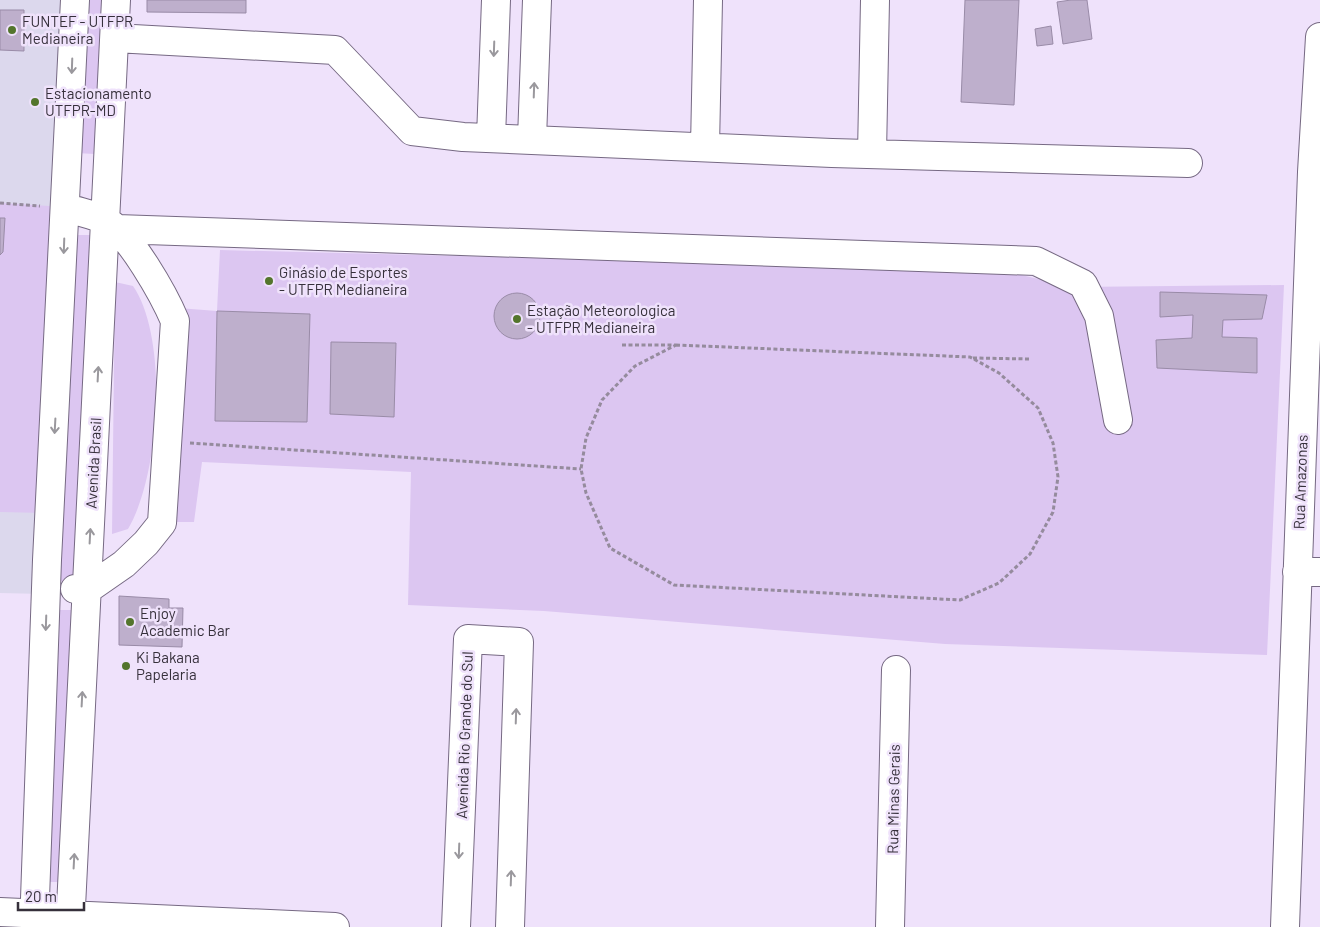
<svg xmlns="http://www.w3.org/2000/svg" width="1320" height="927" viewBox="0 0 1320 927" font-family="Barlow,sans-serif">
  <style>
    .education { fill: #dcd8ed }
    .green { fill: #dcc6f1; fill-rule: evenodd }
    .building { fill: #beafcc; stroke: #998ba7 }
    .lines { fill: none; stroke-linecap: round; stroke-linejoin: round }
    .minor-casing { stroke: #766983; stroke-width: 30 }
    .path { stroke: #958b9d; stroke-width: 3; stroke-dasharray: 4 2.5; stroke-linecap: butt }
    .minor { stroke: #fff; stroke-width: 28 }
    .oneway { stroke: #9a989d }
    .poi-dot { fill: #53752c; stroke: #efe2fb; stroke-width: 2 }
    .labels { text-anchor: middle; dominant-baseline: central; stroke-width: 5; stroke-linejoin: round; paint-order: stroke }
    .poi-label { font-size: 15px; fill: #36303b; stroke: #efe2fb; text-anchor: start }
    .street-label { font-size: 15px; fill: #36303b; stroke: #efe2fb }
  </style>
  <rect width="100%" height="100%" fill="#efe2fb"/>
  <path class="education" d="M0 0H73L43 594 0 593Z"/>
  <path class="green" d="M82 0H102L95 154 75 153Z
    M0 203 65 207 45 513 0 512Z
    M71 235H91L76 582 56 581Z
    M220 250 577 259 1021 275 1074 287 1284 285 1267 655 945 644 544 611 408 605 411 472 202 462 194 522H171L178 308 217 311ZM217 311 310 314 307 422 215 421ZM331 342 396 343 394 417 330 414Z
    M115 282 133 286C169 338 160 475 128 529L112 534Z
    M54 610H75L61 882H45Z"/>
  <path class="building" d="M147 0H246V13L147 12Z
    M965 0H1019L1014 105 961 102Z
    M1071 0H1087L1092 39 1063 44 1057 2Z
    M0 10H24V51L0 50Z
    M1051 26 1053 44 1037 46 1035 29Z
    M0 218H5L3 252 0 255Z
    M1160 292 1267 295 1262 319 1223 320 1222 337 1257 338V373L1157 368 1156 340 1192 338 1193 315 1160 317Z
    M494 316a23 23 0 1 1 46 0a23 23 0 1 1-46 0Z
    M217 311 310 314 307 422 215 421Z
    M331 342 396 343 394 417 330 414Z
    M119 596 169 599V608H183L182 647 119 645Z"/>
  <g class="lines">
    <defs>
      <path id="minor" d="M115 38 335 50 412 131 463 137 832 153 1188 163
        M491 138 496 0
        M532 139 537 0
        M705 147 708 0
        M872 154 875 0
        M65 207C78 212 94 214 106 221 130 234 164 295 175 321L162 523 146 543 124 564 88 589H75
        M117 229 1036 261 1083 284 1099 316 1118 420
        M1297 572H1320
        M0 912 335 927
        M34 927 47 560 75 0
        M70 927 116 0
        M456 927 468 639 519 642 510 927
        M890 927 896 670
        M1285 927 1312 172 1320 37"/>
    </defs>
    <use href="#minor" class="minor-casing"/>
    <path class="path" d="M0 203 40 206
      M622 345H676
      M676 345 970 357 999 373 1038 408 1053 443 1058 477 1053 512 1030 554 999 583 960 600 674 585 610 548 586 493 581 469 586 438 602 400 635 366Z
      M973 358 1030 359
      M190 443 581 469"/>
    <use href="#minor" class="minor"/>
  </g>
  <defs><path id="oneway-shaft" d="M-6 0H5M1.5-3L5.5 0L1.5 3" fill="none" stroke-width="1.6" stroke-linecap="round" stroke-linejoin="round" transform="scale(1.25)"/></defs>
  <g class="oneway">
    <use href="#oneway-shaft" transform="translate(494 49) rotate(92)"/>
    <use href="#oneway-shaft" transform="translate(72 66) rotate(92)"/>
    <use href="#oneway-shaft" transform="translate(534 90) rotate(-88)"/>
    <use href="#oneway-shaft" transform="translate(64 246) rotate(92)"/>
    <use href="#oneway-shaft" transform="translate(98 374) rotate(-87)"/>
    <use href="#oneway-shaft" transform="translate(55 426) rotate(93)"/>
    <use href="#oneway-shaft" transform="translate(90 536) rotate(-87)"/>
    <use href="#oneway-shaft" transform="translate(46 623) rotate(92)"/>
    <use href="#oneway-shaft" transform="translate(82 699) rotate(-87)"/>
    <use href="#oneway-shaft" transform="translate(516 716) rotate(-88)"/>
    <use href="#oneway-shaft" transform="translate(459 851) rotate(92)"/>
    <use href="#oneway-shaft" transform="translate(74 861) rotate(-87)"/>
    <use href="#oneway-shaft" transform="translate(511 878) rotate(-88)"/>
  </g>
  <g class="poi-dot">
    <circle cx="12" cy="30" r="5"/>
    <circle cx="35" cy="102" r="5"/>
    <circle cx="269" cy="281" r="5"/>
    <circle cx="517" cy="319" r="5"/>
    <circle cx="130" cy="622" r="5"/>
    <circle cx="126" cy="666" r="5"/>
  </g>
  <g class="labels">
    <g class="poi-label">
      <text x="22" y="21">FUNTEF - UTFPR<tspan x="22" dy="17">Medianeira</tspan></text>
      <text x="45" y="93">Estacionamento<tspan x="45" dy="17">UTFPR-MD</tspan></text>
      <text x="279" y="272">Ginásio de Esportes<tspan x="279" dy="17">- UTFPR Medianeira</tspan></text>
      <text x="527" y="310">Estação Meteorologica<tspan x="527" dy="17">- UTFPR Medianeira</tspan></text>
      <text x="140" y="613">Enjoy<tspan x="140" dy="17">Academic Bar</tspan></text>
      <text x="136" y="657">Ki Bakana<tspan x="136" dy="17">Papelaria</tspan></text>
    </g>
    <g class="street-label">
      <text transform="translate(93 463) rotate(-87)">Avenida Brasil</text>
      <text transform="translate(1300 482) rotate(-88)">Rua Amazonas</text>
      <text transform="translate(464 735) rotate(-88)">Avenida Rio Grande do Sul</text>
      <text transform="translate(893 799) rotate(-89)">Rua Minas Gerais</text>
    </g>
  </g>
  <path d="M18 902v8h66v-8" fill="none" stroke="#36303b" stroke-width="2.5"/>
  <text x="25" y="902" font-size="15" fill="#36303b" stroke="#efe2fb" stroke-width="4" paint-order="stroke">20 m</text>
</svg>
